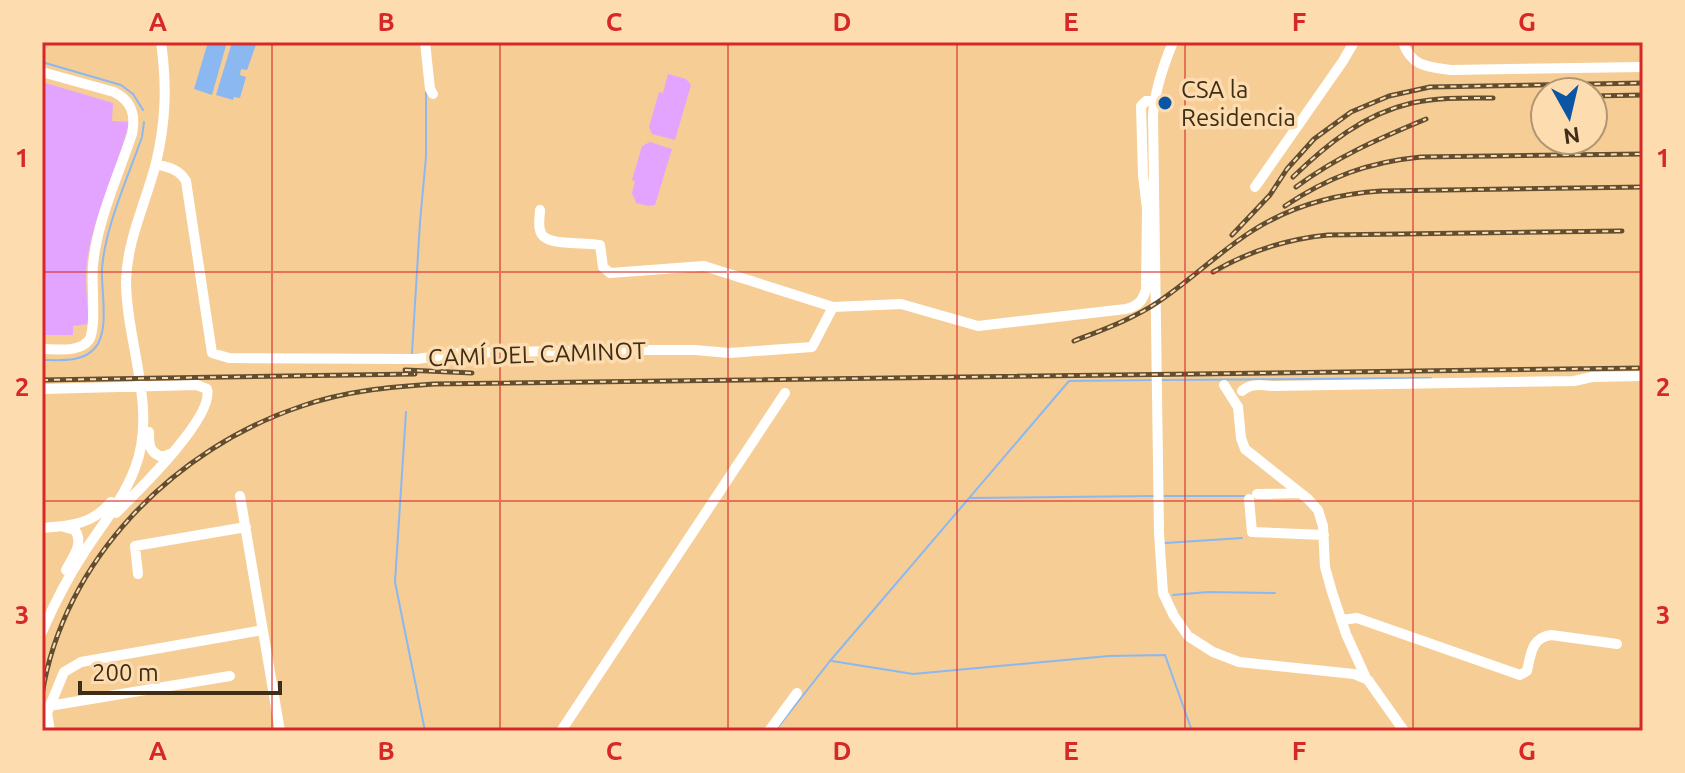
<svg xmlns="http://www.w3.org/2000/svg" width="1685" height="773" viewBox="0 0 1685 773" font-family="Ubuntu,sans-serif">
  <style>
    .green { fill: #e3a4ff }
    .water { fill: #8cb8f1 }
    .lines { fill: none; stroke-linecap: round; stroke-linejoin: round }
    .stream { stroke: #8cb8f1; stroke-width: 2 }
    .minor { stroke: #fff; stroke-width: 10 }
    .rail-casing { stroke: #614d2f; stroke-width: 5 }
    .rail { stroke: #fddcaf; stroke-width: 2; stroke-dasharray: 6; stroke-linecap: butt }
    .grid { fill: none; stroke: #d62828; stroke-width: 2; stroke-opacity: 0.55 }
    .poi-dot { fill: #0b55a4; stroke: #fddcaf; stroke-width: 3 }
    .labels { text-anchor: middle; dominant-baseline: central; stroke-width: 7; stroke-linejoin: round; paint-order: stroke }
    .poi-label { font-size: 24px; fill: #3e2e17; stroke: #fddcaf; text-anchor: start }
    .street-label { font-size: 24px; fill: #3e2e17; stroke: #fddcaf }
    .neatline { fill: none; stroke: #d62828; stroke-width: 3 }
    .grid-label { font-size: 26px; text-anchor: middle; font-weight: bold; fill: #d62828 }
  </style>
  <rect width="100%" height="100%" fill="#f6cd95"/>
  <path class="green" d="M668 74 686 79 691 85 675 140 652 134 649 127 659 92 663 93Z
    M42 82 113 103 112 121 129 122C119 167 96 209 88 255 84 278 87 301 89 324L73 326V335H42Z
    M650 142 672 149 655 205 648 206 636 203 632 193 635 182 632 180 642 146Z"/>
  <path class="water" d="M208 42H227L212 95 194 89Z
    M232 42H257L247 70 241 69 240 75 246 77 240 98 234 97 233 100 216 95Z"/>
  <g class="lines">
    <path class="stream" d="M42 62 121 85 133 94 143 110
      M412 353 420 222 426 157V91
      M42 360C60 360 82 363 95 348 110 331 101 291 102 269 105 227 128 177 142 137L144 122
      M1161 380 1431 378
      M406 412 395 582 425 731
      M1164 496H1246
      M970 498 1154 496
      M1165 543 1242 538
      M1173 595 1208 592 1275 593
      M832 661 913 674 1109 656 1165 655 1192 731
      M775 731 830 661 1069 381 1151 380"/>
    <path class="minor" d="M425 42 430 89 433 94
      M1173 42C1163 66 1155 89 1153 115L1159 533 1163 593 1174 616 1188 636 1213 652 1239 662 1354 674 1368 680 1404 731
      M1403 42C1411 67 1429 67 1451 70L1643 67
      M42 72 114 92C132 101 136 115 132 134 118 176 97 221 93 265 91 282 97 329 89 340 79 353 57 349 42 349
      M156 164C168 167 179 169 186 181L212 353 229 358 417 359 460 353 605 350H695L729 353 812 347 833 307
      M1255 187 1343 61 1354 42
      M540 210C540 216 538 224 540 230 543 248 584 241 600 245L603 267 610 273 704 266 833 307 901 304 978 326 1126 309C1138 306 1143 301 1146 289L1147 209 1143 175 1141 106 1146 101H1154
      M1224 385 1238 407 1241 438 1245 449 1308 499 1318 510 1323 526 1325 567 1332 592 1346 634 1366 678
      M42 389 197 385 207 389C215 417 136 493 116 513
      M1242 391C1251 383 1261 385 1273 386L1574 381 1592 377 1643 376
      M149 432C149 445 149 452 162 457L173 453
      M1257 494 1299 493
      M240 496 280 731
      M1249 499 1252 532 1324 535
      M64 527 75 530C84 544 73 557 66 570
      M42 528C69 526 92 525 111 502
      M138 574 135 546 246 527
      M1341 620 1357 618 1520 675 1527 671C1531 654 1531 638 1551 635L1617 644
      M42 632C54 604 68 577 85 551 102 525 124 498 135 468 158 409 126 342 126 281 127 240 146 202 156 163 166 121 167 85 161 42
      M49 706 230 676
      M50 731 47 713 64 672 81 662 263 630
      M561 731 785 393
      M769 731 797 693"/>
    <defs>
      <path id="rail" d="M1593 96 1643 95
        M1293 177C1327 144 1364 114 1412 103 1438 97 1467 98 1493 98
        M1296 187C1338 156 1378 139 1426 119
        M1285 206C1328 177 1369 162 1421 157L1643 154
        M1232 235 1270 195 1287 169 1314 139 1351 112 1389 96 1430 87 1643 83
        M1213 272C1249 251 1287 239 1328 235L1622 231
        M1074 341C1102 330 1133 319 1158 302 1191 280 1219 252 1252 231 1291 206 1335 194 1381 191L1643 187
        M405 370 472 373
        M42 380 415 374
        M42 695C63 560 175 448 302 406 345 391 389 387 434 384L1643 368"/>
    </defs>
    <use href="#rail" class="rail-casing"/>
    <use href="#rail" class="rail"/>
  </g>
  <path class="grid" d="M272 42V731M500 42V731M728 42V731M957 42V731M1185 42V731M1413 42V731M42 272H1643M42 501H1643"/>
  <circle class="poi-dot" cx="1165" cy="103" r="8"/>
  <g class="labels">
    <g class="poi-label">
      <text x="1181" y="89">CSA la<tspan x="1181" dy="28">Residencia</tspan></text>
    </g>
    <g class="street-label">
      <text transform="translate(537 354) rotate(-2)">CAMÍ DEL CAMINOT</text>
    </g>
  </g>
  <rect width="1685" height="773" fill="none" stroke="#fddcaf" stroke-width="88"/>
  <g transform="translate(1569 116) rotate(172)"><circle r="38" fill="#fddcaf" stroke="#b19672" stroke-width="2"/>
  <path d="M0-6L14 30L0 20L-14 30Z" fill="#0b55a4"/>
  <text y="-12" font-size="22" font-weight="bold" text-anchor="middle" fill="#3e2e17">N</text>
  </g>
  <path d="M80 681v12h200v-12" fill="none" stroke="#3e2e17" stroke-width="4"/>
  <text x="92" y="681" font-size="24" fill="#3e2e17" stroke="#fddcaf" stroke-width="6" paint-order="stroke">200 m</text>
  <rect x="44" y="44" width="1597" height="685" class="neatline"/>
  <g class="grid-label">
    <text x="158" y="31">A</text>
    <text x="386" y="31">B</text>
    <text x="614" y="31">C</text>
    <text x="842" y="31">D</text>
    <text x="1071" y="31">E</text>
    <text x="1299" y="31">F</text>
    <text x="1527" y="31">G</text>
    <text x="22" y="167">1</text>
    <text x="1663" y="167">1</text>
    <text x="22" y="396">2</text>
    <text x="1663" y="396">2</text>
    <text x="22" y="624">3</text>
    <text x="1663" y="624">3</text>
    <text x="158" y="760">A</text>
    <text x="386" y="760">B</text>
    <text x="614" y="760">C</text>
    <text x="842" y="760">D</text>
    <text x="1071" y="760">E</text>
    <text x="1299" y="760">F</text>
    <text x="1527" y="760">G</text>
  </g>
</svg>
